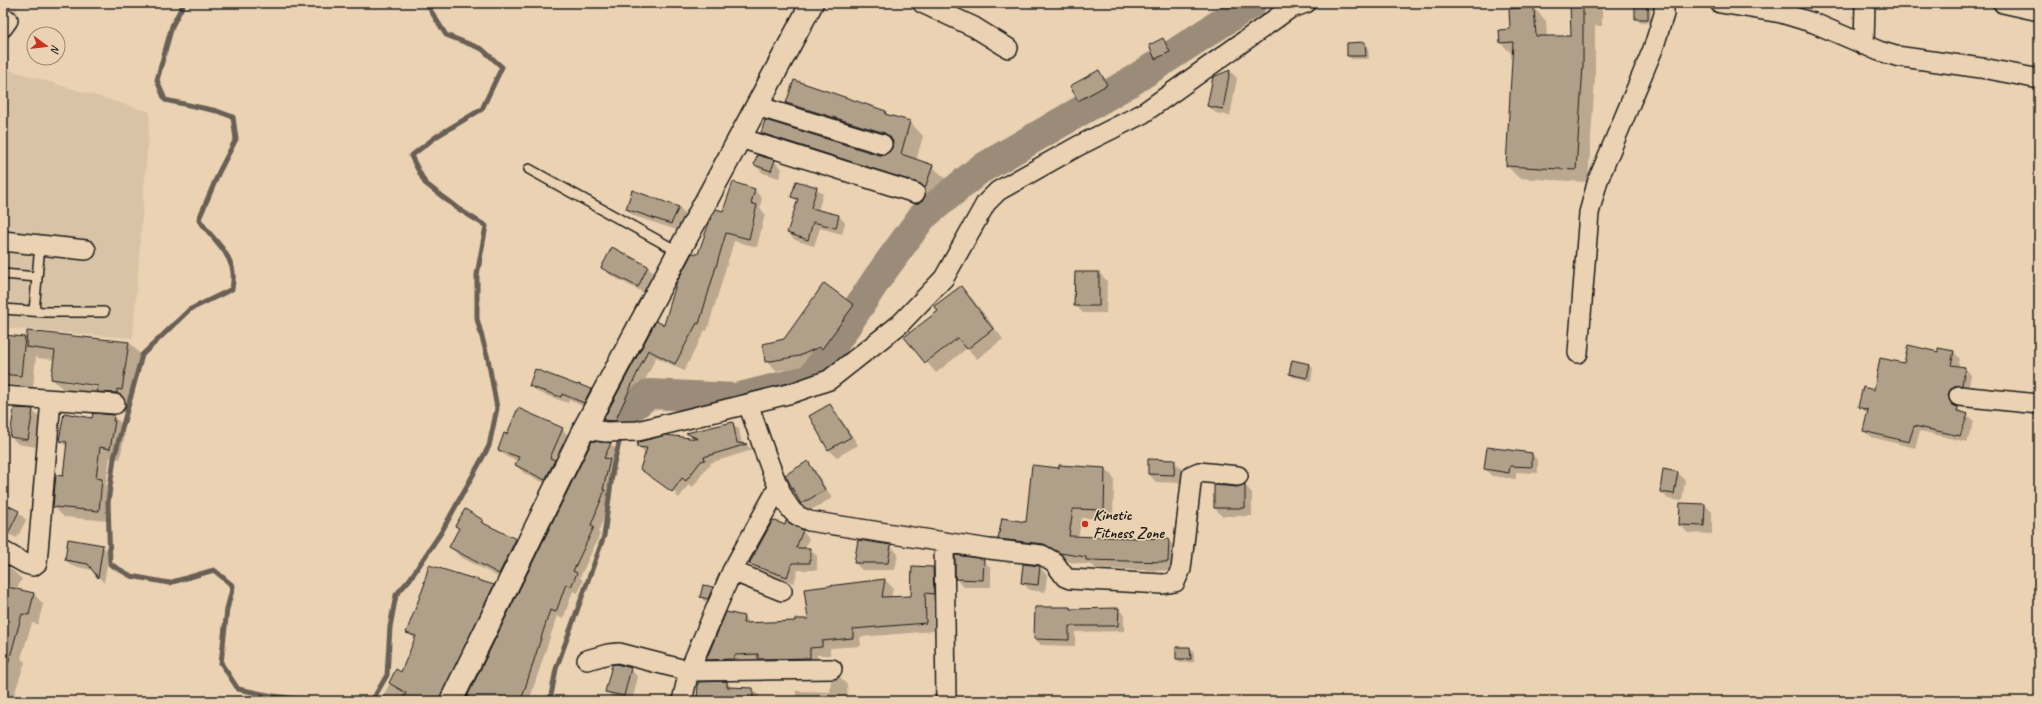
<svg xmlns="http://www.w3.org/2000/svg" width="2042" height="704" viewBox="0 0 2042 704" font-family="Caveat,sans-serif">
  <style>
    .built { fill: #d9c3a6 }
    .shadow { fill: #0003; fill-rule: evenodd }
    .lines { fill: none; stroke-linecap: round; stroke-linejoin: round }
    .stream { stroke: #685f54; stroke-width: 5 }
    .river { stroke: #9b8c79; stroke-width: 30 }
    .building { fill: #b1a089; stroke: #1c1c1c }
    .lane-casing { stroke: #1c1c1c; stroke-width: 12 }
    .street-casing { stroke: #1c1c1c; stroke-width: 22 }
    .secondary-casing { stroke: #1c1c1c; stroke-width: 25 }
    .lane { stroke: #ead2b2; stroke-width: 9 }
    .street { stroke: #ead2b2; stroke-width: 19 }
    .secondary { stroke: #ead2b2; stroke-width: 22 }
    .poi-dot { fill: #c8321e; stroke: #ead2b2; stroke-width: 1.5 }
    .labels { text-anchor: middle; dominant-baseline: central; stroke-width: 3.5; stroke-linejoin: round; paint-order: stroke }
    .poi-label { font-size: 16px; font-weight: bold; fill: #1c1c1c; stroke: #ead2b2; text-anchor: start }
  </style>
  <rect width="100%" height="100%" fill="#ead2b2"/>
  <filter id="ink" filterUnits="userSpaceOnUse"><feTurbulence type="fractalNoise" baseFrequency=".025" numOctaves="2"/><feDisplacementMap in="SourceGraphic" scale="8" xChannelSelector="R" yChannelSelector="G"/><feConvolveMatrix kernelMatrix="1 2 1 2 8 2 1 2 1" color-interpolation-filters="sRGB"/></filter>
  <g filter="url(#ink)">
    <path class="built" d="M3 3H20L3 54Z
      M3 68 150 112 133 338 3 328Z"/>
    <path class="shadow" d="M1571 3H1602V26H1595V78L1588 182 1519 178 1507 166 1513 55 1501 43 1511 30 1534 8 1546 21 1547 37H1572Z
      M1648 7 1651 10V22H1640L1636 19Z
      M1163 39 1173 55 1160 62 1156 58Z
      M1365 43 1368 47 1369 59H1352L1348 56Z
      M1230 71 1237 78 1230 116 1216 113 1208 106Z
      M1098 72 1106 79 1114 93 1086 108 1079 100Z
      M787 103 885 112 889 116 910 122 923 136 916 161 932 166 946 179 939 200 933 196 776 146 762 133 879 156H885L893 148V145L801 116Z
      M774 161 782 169 779 178 763 173 755 165Z
      M816 188 823 194 818 211 839 216 845 223 842 234 820 228 814 246 795 240 788 233 798 202 792 196Z
      M754 190 762 198 760 208 765 214 757 247 734 241 707 331 705 330 684 371 656 357 623 428H612L604 420 657 322 664 326 699 256 724 213Z
      M633 192 679 207 685 214 677 230 634 216 627 209Z
      M612 248 648 267 655 275 646 294 610 275 602 267Z
      M1076 273H1099L1107 281 1106 313H1083L1075 305Z
      M961 287 971 297 1003 339 977 359 967 348 936 373 906 337 939 311Z
      M853 306 863 316 832 358 830 356 809 366 776 371 766 361 784 340Z
      M3 336 25 338 27 341 129 342 140 354 133 400H128V404L109 402 102 396 64 390 52 379 55 360 38 358 36 356 33 387 3 384ZM64 380 103 386V388L64 382Z
      M1939 349 1954 352 1960 359 1958 367 1965 368 1971 375 1968 391 1954 402 1956 407 1974 421 1967 442 1920 431 1915 448 1871 437 1864 431 1868 414 1859 406 1905 364 1938 353Z
      M1310 365 1313 368 1311 381 1293 377 1290 374Z
      M531 385H579L590 390 597 397 590 409 569 400 568 403 537 392Z
      M830 405 837 413 858 445 837 457 829 450 811 417Z
      M32 410 40 418 36 447 18 444 11 437Z
      M113 416 124 426 123 431 125 433 120 459 110 457 106 485 112 490 109 521 64 517 54 507 64 477 68 448 60 441 93 419Z
      M732 423 739 429 742 444 747 445 752 450 710 463 711 466 707 467 693 487 689 484 679 498 676 495 677 494 642 469 646 454 638 447 694 439 688 433Z
      M562 429 570 437 553 487 524 473 516 465 518 461 507 457 499 450Z
      M611 444 617 451 612 462 617 467 610 496 612 498 598 532 600 534 580 577 583 581 578 593 573 591 563 619 557 616 529 701H466Z
      M1532 454 1538 461V473L1516 472V479L1492 476 1485 469Z
      M1174 461 1182 469V483L1156 482 1149 474Z
      M808 462 815 470 832 498 809 511 802 504 786 475Z
      M1060 466 1105 469 1114 478 1113 518H1082L1078 538 1168 540 1177 549V571L1096 569 1092 565 1070 562 1053 553 1008 548 999 539 1027 523Z
      M1677 472 1685 480 1682 501 1668 499 1661 491Z
      M1245 485 1252 493V516H1222L1215 508V486L1237 488Z
      M1705 505 1712 512V534L1688 533 1680 525Z
      M3 506 18 512 26 520 17 538 3 532Z
      M482 520 488 526 516 540 525 550 509 583 459 556 450 546 460 529 456 526Z
      M802 531 809 538 805 549H810L817 556V570H798L794 583 757 570 751 564Z
      M102 546 109 552 104 583 93 570 72 566 66 560Z
      M891 546 898 554 895 570H862L855 563Z
      M983 560 991 568V587H964L956 579Z
      M3 565 12 570 22 579 16 590 34 594 43 604 38 624 32 623 21 658 25 662 12 701H3Z
      M1039 567 1047 575 1045 592 1030 590 1022 583Z
      M933 568 941 576V601H933L934 631 860 637 861 646 830 648V655H817L818 666 715 667 707 660 727 613 744 617 750 624 796 622 809 620 805 590 885 580 893 588 891 598 912 597Z
      M493 586 500 593 447 701H380L397 671 402 674 416 640 407 632Z
      M704 586 713 588 716 591 711 602 704 601 701 597Z
      M1070 608 1071 610 1118 609 1124 615V631L1075 632V646L1041 645 1035 639Z
      M1177 648H1190L1194 651V662L1180 663 1177 659Z
      M630 669 638 677 632 701 614 699 607 691Z
      M840 677 847 685 848 701H796V691L830 692 831 681Z
      M727 682 733 689H753L760 697V701H694L696 695Z"/>
    <g class="lines">
      <path class="stream" d="M184 3 172 26 157 80 165 100 217 111 233 117 236 139 219 172 199 219C209 236 226 247 232 267 234 273 233 283 232 289L189 310 142 355 114 458 108 502 110 564 131 576 169 583 214 570 233 586 227 609 221 663 238 689 273 696 314 701
        M623 428 627 411
        M372 701 387 675 390 627 396 595 410 579 442 531 489 446 497 408 488 359 477 319V275L486 226 457 208 425 183 411 156 437 136 482 109 502 67 482 49 446 35 426 3
        M550 701 556 669 604 536 613 467 621 435"/>
      <path class="river" d="M627 411 649 394 736 398 811 379 879 276 922 217 979 170 1132 81 1252 3"/>
    </g>
    <path class="building" d="M1570 3H1583V66L1576 170 1506 166 1513 42 1500 43 1499 30 1510 29 1509 9 1534 7 1536 36H1571Z
      M1635 6H1648V19H1635Z
      M1163 38 1170 52 1155 59 1149 45Z
      M1365 42 1366 56H1347V43Z
      M1099 70 1107 85 1078 101 1070 86Z
      M1230 70 1223 109 1207 106 1213 77Z
      M794 80 886 111 885 114 910 121 901 154 933 165 925 188 918 183 761 133 765 120 879 155H885L892 148 893 141 885 133 786 103Z
      M757 155 775 160 771 171 754 165Z
      M796 181 817 187 811 208 839 215 836 228 813 222 808 240 787 233 798 199 791 197Z
      M733 182 755 189 751 203 757 205 749 239 726 233 699 324 697 323 675 364 648 350 615 421 603 420 656 321 664 325 676 284 692 253 698 254 710 220 716 209 723 211Z
      M632 190 679 207 671 224 626 209Z
      M612 247 648 266 638 287 601 268Z
      M1075 272H1099V306H1074Z
      M824 283 854 305 822 349 819 347 799 356 765 362 763 344 784 339Z
      M961 286 993 329 967 349 958 338 925 363 904 337 938 311 934 306Z
      M27 331 129 342 122 390 117 389V393L97 392 98 386 51 379 55 351 26 347Z
      M3 335 25 337 21 376 3 374Z
      M1908 345 1938 352V348L1954 351 1951 365 1965 367 1962 385 1954 386 1950 390 1948 395 1952 405 1958 407 1957 411 1968 414 1960 436 1914 426 1909 442 1863 431 1868 410 1858 407 1863 387 1874 390 1880 358 1904 363Z
      M1292 360 1310 364 1307 378 1289 374Z
      M535 369 577 385 578 384 591 389 584 403 562 394 561 397 529 386Z
      M830 404 851 437 828 450 809 416Z
      M14 408 33 409 28 440 10 437Z
      M518 408 563 428 550 458 555 460 545 480 515 465 519 457 498 450 504 433 507 434Z
      M64 413 92 418 93 413 114 415 113 421H115L110 449 100 447 96 478 102 479 99 511 53 507 56 475 63 476 67 442 59 441Z
      M733 422 737 443 747 444 704 457 705 460 701 461 686 481 682 478 672 492 640 469 647 448 637 447 638 442 666 435 698 439 686 433Z
      M592 441 611 443 604 458 610 459 603 490H605L591 525 594 527 573 571 577 573 571 587 566 584 556 612 550 610 521 701H465Z
      M1487 447 1532 453V467L1510 466 1509 473 1484 469Z
      M1148 459 1175 460 1174 475 1148 474Z
      M808 461 825 490 801 504 785 475Z
      M1032 465 1059 468V465L1105 468 1104 510 1073 509 1069 536 1169 539 1168 562 1086 560V557L1060 553 1044 544 998 539 1002 518 1026 522Z
      M1663 469 1678 472 1674 494 1660 492Z
      M1245 484V508H1214V485L1237 487Z
      M3 503 19 511 5 540H3Z
      M1680 503 1705 504 1704 526 1679 525Z
      M465 509 483 520 481 522 516 539 499 574 449 547 459 528 455 526Z
      M773 520 785 525 786 521 803 530 796 548H810V563H792L787 577 749 564Z
      M68 539 103 545 98 578 88 564 65 560Z
      M858 540 891 545 888 563H854Z
      M955 555 984 559 983 580 955 579Z
      M1023 564 1040 566 1038 585 1021 583Z
      M429 565 494 585 439 701H402L406 693 389 683 396 669 401 672 416 636 406 633 425 583H424Z
      M912 566 933 567 934 594 925 593 926 623 853 629V638L822 641V647L810 648V658L758 659V654L735 655 734 659 706 660 726 612 744 616 743 623 795 621V619H808L804 589 885 579 882 597 911 596Z
      M703 585 713 587 708 599 700 597Z
      M3 586 34 593 29 615 22 614 7 668H3Z
      M1035 607H1070V609L1119 608 1118 626H1069V640L1034 639Z
      M1176 647H1190L1191 659H1176Z
      M616 664 631 668 624 696 605 692 612 665Z
      M727 681V687L753 688V701H697L698 682Z"/>
    <g class="lines">
      <defs>
        <path id="lane" d="M529 169 679 252
          M3 274 37 277
          M3 309 45 312H104
          M34 311 40 245"/>
        <path id="street" d="M922 3 974 27 1008 48
          M1720 3 1781 13 1814 23 1879 51 1896 56 1988 69 2039 79
          M2003 3 2039 11
          M3 27 8 20
          M1864 45 1865 3
          M757 106 882 144
          M740 138 915 193
          M3 241 86 250
          M1578 353 1589 213 1598 180 1653 49 1664 14V3
          M3 396 115 404
          M1959 396 2039 404
          M748 404C758 430 776 493 793 512 798 517 803 518 809 521L989 549 1042 555 1054 562 1065 577 1070 579 1163 584 1175 582 1181 569 1192 475 1199 472 1238 476
          M584 429 606 432 638 431 792 393 829 380 900 324 944 278 986 203 998 191 1078 146 1142 114 1289 9 1306 3
          M944 542 946 701
          M3 551 26 564 33 566 37 563 51 400
          M732 571 782 591
          M587 660 608 654 619 653 689 671 832 669
          M682 701 689 671 732 571 779 486"/>
        <path id="secondary" d="M451 701 584 429 812 3"/>
      </defs>
      <use href="#lane" class="lane-casing"/>
      <use href="#street" class="street-casing"/>
      <use href="#secondary" class="secondary-casing"/>
      <use href="#lane" class="lane"/>
      <use href="#street" class="street"/>
      <use href="#secondary" class="secondary"/>
    </g>
  </g>
  <circle class="poi-dot" cx="1085" cy="524" r="4"/>
  <g class="labels">
    <g class="poi-label">
      <text x="1093" y="515">Kinetic<tspan x="1093" dy="18">Fitness Zone</tspan></text>
    </g>
  </g>
  <rect width="2042" height="704" fill="none" stroke="#ead2b2" stroke-width="16"/>
  <rect x="8" y="8" width="2026" height="688" fill="none" stroke="#1c1c1c" stroke-width="1.5" filter="url(#ink)"/>
  <g transform="translate(46 46) rotate(105)"><circle r="19" fill="#ead2b2" stroke="#988976"/>
  <path d="M0-3L7 15L0 10L-7 15Z" fill="#c8321e"/>
  <text y="-6" font-size="11" font-weight="bold" text-anchor="middle" fill="#1c1c1c">N</text>
  </g>
</svg>
